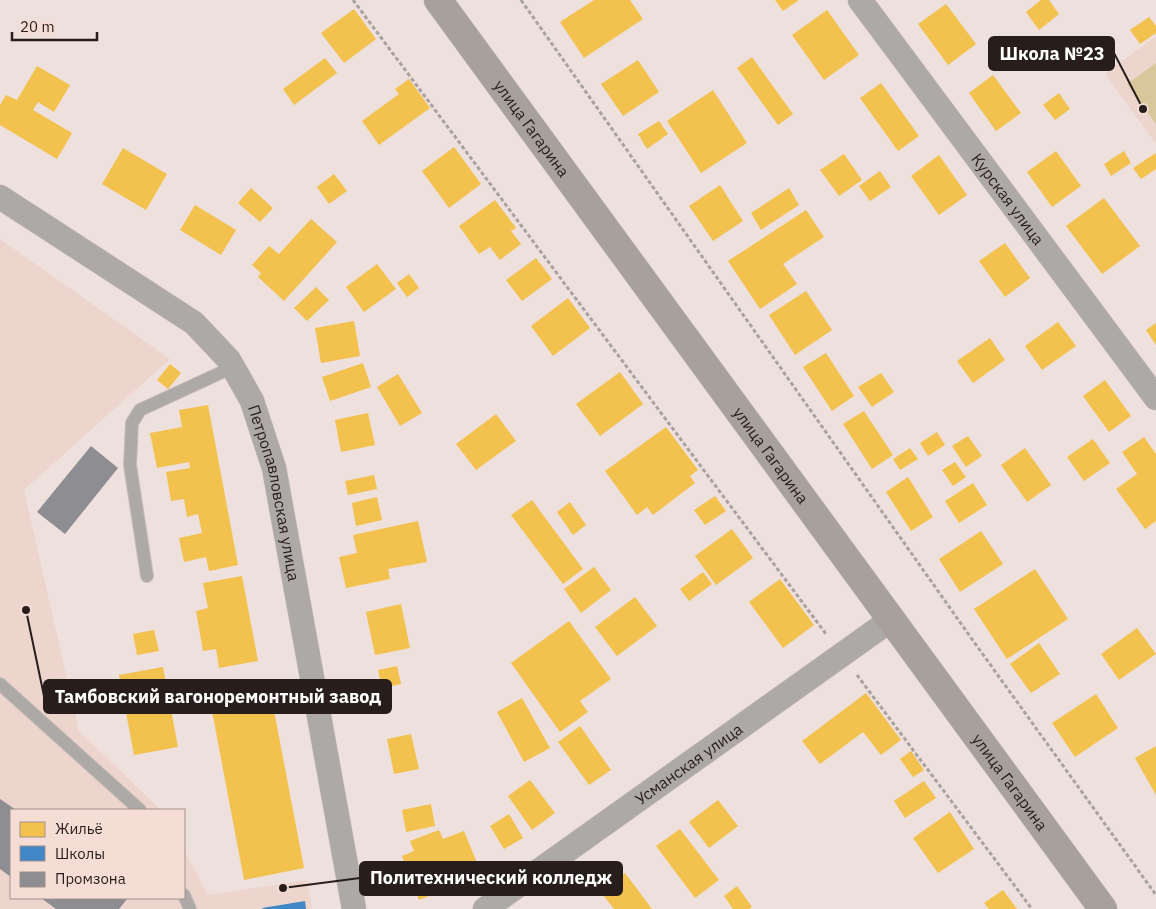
<svg xmlns="http://www.w3.org/2000/svg" width="1156" height="909" viewBox="0 0 1156 909" font-family="'IBM Plex Sans',sans-serif">
  <style>
    .built { fill: #edd5ce }
    .green { fill: #d9c69b }
    .homes { fill: #f2c14e }
    .schools { fill: #3f88c5 }
    .industry { fill: #8d8d92 }
    .lines { fill: none; stroke-linecap: round; stroke-linejoin: round }
    .service-casing { stroke: #c9bebb; stroke-width: 14 }
    .minor-casing { stroke: #c9bebb; stroke-width: 25 }
    .primary-casing { stroke: #c9bebb; stroke-width: 29 }
    .path { stroke: #a8a2a0; stroke-width: 3; stroke-dasharray: 4 2.5; stroke-linecap: butt }
    .service { stroke: #ada9a6; stroke-width: 12 }
    .minor { stroke: #ada9a6; stroke-width: 24 }
    .primary { stroke: #a8a09d; stroke-width: 28 }
    .labels { text-anchor: middle; dominant-baseline: central; stroke-width: 5; stroke-linejoin: round; paint-order: stroke }
    .street-label { font-size: 16px; fill: #271e1c; stroke: #f5dcd5 }
    .leader { fill: none; stroke: #271e1c; stroke-width: 2 }
    .callout-dot { fill: #271e1c; stroke: #f5dcd5; stroke-width: 2 }
    .callout { fill: #271e1c; stroke: #271e1c; stroke-width: 2 }
    .callout-label { font-size: 18px; text-anchor: middle; font-weight: bold; fill: #fff }
  </style>
  <rect width="100%" height="100%" fill="#eee0dc"/>
  <path class="built" d="M1156 36V144L1105 74Z
    M0 239 170 359 24 490 79 731 161 810H11V898H184V850L208 895 307 880 312 909H0Z"/>
  <path class="green" d="M1156 63V124L1127 84Z"/>
  <path class="homes" d="M594 0H630L643 19 584 58 560 22Z
    M775 0H799L783 11Z
    M1041 0H1049L1059 14 1039 30 1026 12Z
    M946 4 976 44 948 65 918 24Z
    M354 9 376 39 344 63 321 33Z
    M827 10 859 55 824 80 792 35Z
    M1149 17 1156 26V33L1140 44 1130 30Z
    M752 57 793 114 778 125 737 68Z
    M325 58 337 73 294 105 283 89Z
    M638 60 659 92 623 116 601 84Z
    M37 66 70 85 54 112 38 102 33 110 72 133 57 159 0 125V105L6 95 17 100Z
    M993 75 1021 113 996 131 969 93Z
    M409 79 430 108 379 145 362 121 399 94 395 89Z
    M881 83 919 136 898 151 860 98Z
    M713 90 747 143 701 173 667 121Z
    M1059 93 1070 109 1055 120 1043 105Z
    M659 121 668 134 647 149 638 134Z
    M454 147 481 184 449 208 422 171Z
    M123 148 167 174 146 210 102 184Z
    M1056 151 1081 186 1052 207 1027 172Z
    M1124 151 1131 163 1111 176 1104 164Z
    M1156 153V169L1141 179 1133 168Z
    M844 154 862 180 839 196 820 170Z
    M939 155 967 195 939 215 911 176Z
    M880 171 891 187 870 201 859 186Z
    M334 174 347 191 329 204 317 187Z
    M720 185 743 221 713 241 689 206Z
    M251 188 273 208 260 222 238 203Z
    M789 188 799 205 761 230 751 213Z
    M1104 198 1140 246 1102 274 1066 226Z
    M495 200 516 228 511 231 521 244 500 260 490 247 479 254 459 226Z
    M195 205 236 230 221 255 180 230Z
    M806 210 824 237 783 264 797 284 760 309 728 261Z
    M311 219 337 242 284 301 258 277 261 273 252 265 269 246 279 254Z
    M1005 243 1030 278 1005 297 979 261Z
    M536 258 552 279 522 301 506 280Z
    M377 264 396 289 364 312 346 287Z
    M409 274 419 288 407 297 397 283Z
    M316 287 329 300 307 321 294 308Z
    M806 291 832 330 795 355 769 315Z
    M568 298 590 328 553 356 531 326Z
    M354 321 360 356 321 363 315 328Z
    M1058 322 1076 346 1042 370 1025 346Z
    M1156 323V345L1146 330Z
    M990 338 1005 360 973 383 957 361Z
    M826 353 854 396 832 411 803 367Z
    M363 363 371 387 330 401 322 377Z
    M170 364 181 373 168 389 157 380Z
    M620 372 643 404 600 436 576 404Z
    M881 373 894 392 872 407 858 387Z
    M398 374 422 413 400 426 377 387Z
    M1105 380 1131 416 1109 432 1083 396Z
    M208 405 238 565 209 571 206 557 184 562 179 538 202 533 198 514 187 517 184 499 171 501 166 472 190 468 189 462 157 468 150 433 182 427 179 410Z
    M864 411 893 455 872 469 843 424Z
    M368 413 375 445 341 452 335 420Z
    M496 414 516 441 476 470 456 444Z
    M666 427 698 470 690 476 695 483 653 515 647 507 637 515 605 471Z
    M937 432 945 445 928 456 920 443Z
    M968 436 982 456 966 467 952 446Z
    M1144 437 1156 454V521L1145 529 1116 489 1137 474 1122 452Z
    M1093 439 1110 463 1084 481 1067 457Z
    M910 448 918 459 900 470 893 459Z
    M1025 448 1051 485 1027 502 1001 465Z
    M955 462 966 477 953 486 942 470Z
    M374 475 377 489 348 495 345 481Z
    M908 477 933 517 911 531 886 492Z
    M973 483 987 505 959 523 945 501Z
    M715 496 726 511 705 525 694 510Z
    M377 497 382 520 356 526 352 503Z
    M532 500 583 569 563 584 511 515Z
    M570 502 586 525 573 535 557 512Z
    M418 521 427 562 388 569 390 579 346 588 339 557 357 553 353 535Z
    M732 529 753 558 716 585 695 556Z
    M981 531 1003 564 960 592 939 559Z
    M594 567 611 590 581 613 564 589Z
    M1035 569 1068 619 1007 659 974 609Z
    M703 572 712 584 689 601 680 589Z
    M242 576 258 661 219 668 216 649 203 651 196 611 208 608 203 583Z
    M780 579 814 625 783 648 749 602Z
    M635 597 657 626 617 656 595 627Z
    M401 604 410 648 375 655 366 612Z
    M569 621 611 679 580 701 588 712 560 732 511 663Z
    M1137 628 1156 654 1119 680 1101 654Z
    M154 630 159 651 137 655 133 634Z
    M1039 643 1060 674 1031 693 1010 664Z
    M397 666 401 684 382 688 378 670Z
    M163 667 178 747 134 755 119 675Z
    M866 693 901 740 881 755 863 732 820 764 802 741Z
    M1096 694 1118 728 1075 757 1052 723Z
    M522 698 550 748 524 762 497 712Z
    M272 700 304 868 244 880 212 711Z
    M580 726 611 770 589 785 558 742Z
    M411 734 419 769 394 774 387 739Z
    M1156 746V795L1135 758Z
    M911 751 924 770 913 777 900 759Z
    M530 780 555 813 532 830 508 796Z
    M924 781 936 798 905 818 894 801Z
    M718 800 738 826 709 848 689 822Z
    M431 804 435 826 406 832 402 810Z
    M950 812 974 849 938 873 913 838Z
    M509 814 523 838 504 849 490 826Z
    M680 829 719 880 695 898 656 846Z
    M439 830 443 839 464 831 482 875 419 900 402 856 414 851 410 841Z
    M625 873 652 909H614L600 891Z
    M737 886 752 907 748 909H733L724 896Z
    M1003 890 1017 909H989L984 903Z"/>
  <path class="schools" d="M305 901 306 909H263L262 908Z"/>
  <path class="industry" d="M91 446 118 468 65 534 37 512Z
    M0 799 16 810H11V877L0 869Z
    M41 898H128L119 909H56Z"/>
  <g class="lines">
    <defs>
      <path id="service" d="M147 576 130 465 132 423 140 410 233 367
        M0 684 140 810
        M184 895 190 909"/>
      <g id="minor">
        <path id="s1" d="M860 0 1156 398"/>
        <path id="s2" d="M0 197 194 323 229 360 252 401 274 468 354 909"/>
        <path id="s3" d="M485 909 892 619"/>
      </g>
      <g id="primary">
        <path id="s4" d="M438 0 1103 909"/>
      </g>
    </defs>
    <use href="#service" class="service-casing"/>
    <use href="#minor" class="minor-casing"/>
    <use href="#primary" class="primary-casing"/>
    <path class="path" d="M353 0 826 634
      M521 0 974 642 1156 895
      M857 675 1032 909"/>
    <use href="#service" class="service"/>
    <use href="#minor" class="minor"/>
    <use href="#primary" class="primary"/>
  </g>
  <g class="labels">
    <g class="street-label">
      <text stroke="none"><textPath href="#s4" startOffset="159">улица Гагарина</textPath></text>
      <text stroke="none"><textPath href="#s1" startOffset="248">Курская улица</textPath></text>
      <text stroke="none"><textPath href="#s4" startOffset="564">улица Гагарина</textPath></text>
      <text stroke="none"><textPath href="#s2" startOffset="424">Петропавловская улица</textPath></text>
      <text stroke="none"><textPath href="#s3" startOffset="250">Усманская улица</textPath></text>
      <text stroke="none"><textPath href="#s4" startOffset="969">улица Гагарина</textPath></text>
    </g>
  </g>
  <path class="leader" d="M1143 109L1114 53M26 610L44 696M283 888L360 878"/>
  <g class="callout-dot">
    <circle cx="1143" cy="109" r="5"/>
    <circle cx="26" cy="610" r="5"/>
    <circle cx="283" cy="888" r="5"/>
  </g>
  <g class="callout">
    <rect x="989" y="37" width="125" height="33" rx="5"/>
    <rect x="44" y="680" width="347" height="33" rx="5"/>
    <rect x="360" y="862" width="262" height="33" rx="5"/>
  </g>
  <g class="callout-label">
    <text x="1052" y="60">Школа №23</text>
    <text x="218" y="703">Тамбовский вагоноремонтный завод</text>
    <text x="491" y="884">Политехнический колледж</text>
  </g>
  <rect x="10" y="809" width="175" height="90" fill="#f5dcd5" stroke="#a3908b"/>
  <rect x="20" y="822" width="25" height="15" fill="#f2c14e" stroke="#a3908b"/>
  <text x="55" y="834" font-size="15" fill="#271e1c">Жильё</text>
  <rect x="20" y="846" width="25" height="15" fill="#3f88c5" stroke="#a3908b"/>
  <text x="55" y="859" font-size="15" fill="#271e1c">Школы</text>
  <rect x="20" y="872" width="25" height="15" fill="#8d8d92" stroke="#a3908b"/>
  <text x="55" y="884" font-size="15" fill="#271e1c">Промзона</text>
  <path d="M12 32v8h85v-8" fill="none" stroke="#271e1c" stroke-width="2.5"/>
  <text x="20" y="32" font-size="15" fill="#271e1c" stroke="#f5dcd5" stroke-width="4" paint-order="stroke">20 m</text>
</svg>
